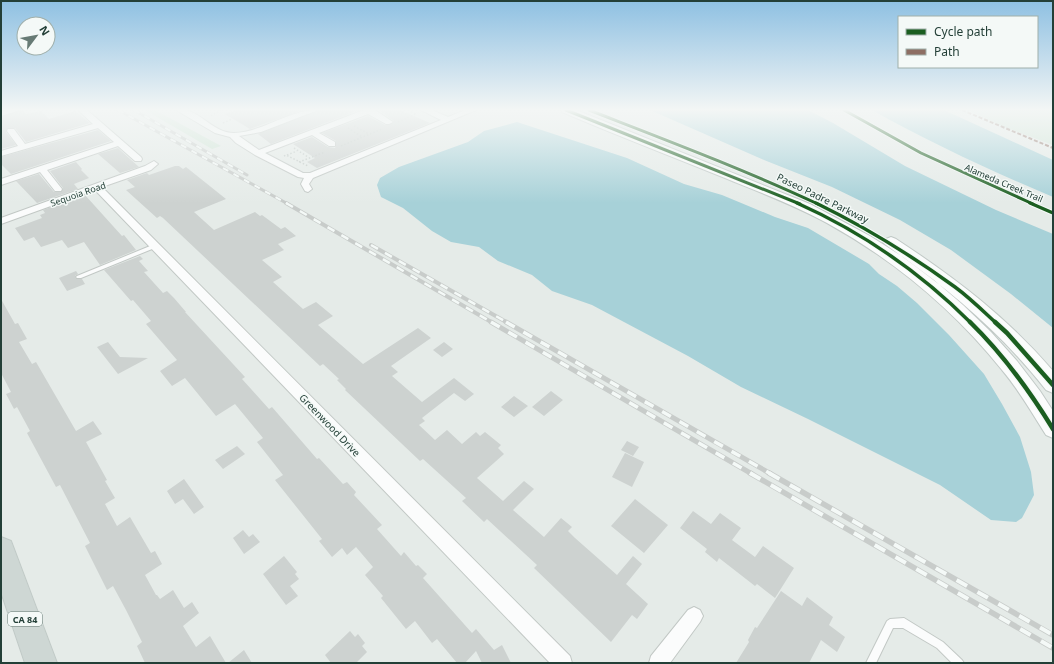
<svg xmlns="http://www.w3.org/2000/svg" width="1054" height="664" viewBox="0 0 1054 664" font-family="'Noto Sans',sans-serif">
  <style>
    .green { fill: #cfe4d5 }
    .water { fill: #a7d1d8 }
    .building { fill: #cdd2d0 }
    .lines { fill: none; stroke-linecap: round; stroke-linejoin: round }
    .lane-casing { stroke: #c2c8c5; stroke-width: 2 }
    .street-casing { stroke: #c2c8c5; stroke-width: 2 }
    .secondary-casing { stroke: #c1c9c6; stroke-width: 2 }
    .primary-casing { stroke: #c1cac7; stroke-width: 2 }
    .path-far1 { stroke: #c2cac7; stroke-width: 1.5; stroke-dasharray: 1.5 2; stroke-linecap: butt }
    .path { stroke: #c2cac7; stroke-width: 2; stroke-dasharray: 1.5 2.5; stroke-linecap: butt }
    .lane { fill: #fbfcfc; fill-rule: evenodd }
    .street { fill: #fbfcfc; fill-rule: evenodd }
    .secondary { fill: #fbfcfc; fill-rule: evenodd }
    .primary { fill: #ced7d4; fill-rule: evenodd }
    .rail-far3-casing { stroke: #c8ccca; stroke-width: 3 }
    .rail-far2-casing { stroke: #c8ccca; stroke-width: 4 }
    .rail-far1-casing { stroke: #c8ccca; stroke-width: 5 }
    .rail-casing { stroke: #c8ccca; stroke-width: 5.5 }
    .rail-far3 { stroke: #f4f9f7; stroke-width: 2; stroke-dasharray: 6; stroke-linecap: butt }
    .rail-far2 { stroke: #f4f9f7; stroke-width: 2.5; stroke-dasharray: 8; stroke-linecap: butt }
    .rail-far1 { stroke: #f4f9f7; stroke-width: 3.5; stroke-dasharray: 10; stroke-linecap: butt }
    .rail { stroke: #f4f9f7; stroke-width: 4; stroke-dasharray: 12; stroke-linecap: butt }
    .quiet { stroke: #8d6e63; stroke-width: 2; stroke-dasharray: 4 2; stroke-linecap: butt }
    .cycleway-far2-casing { stroke: #f4f9f7; stroke-width: 4.5 }
    .cycleway-far1-casing { stroke: #f4f9f7; stroke-width: 5.5 }
    .cycleway-casing { stroke: #f4f9f7; stroke-width: 7 }
    .cycleway-far2 { stroke: #1b5e20; stroke-width: 3 }
    .cycleway-far1 { stroke: #1b5e20; stroke-width: 3.5 }
    .cycleway { stroke: #1b5e20; stroke-width: 4.5 }
    .labels { text-anchor: middle; dominant-baseline: central; stroke-width: 3; stroke-linejoin: round; paint-order: stroke }
    .far-street-label { font-size: 9px; fill: #233f37; stroke: #f4f9f7 }
    .shield { fill: #f4f9f7; stroke: #627771; stroke-width: 1 }
    .shield-label { font-size: 9px; font-weight: bold; fill: #233f37 }
    .street-label { font-size: 10px; fill: #233f37; stroke: #f4f9f7 }
  </style>
  <rect width="100%" height="100%" fill="#e5ebe8"/>
  <path class="green" d="M145 110H155L221 146 212 149Z
    M968 110H1053V145L1002 126Z"/>
  <path class="water" d="M650 110H808L833 123 905 166 996 210 1053 234V328L1011 294 951 250 900 220 832 187 764 160Z
    M872 110H944L1053 160V197C991 171 931 143 872 110Z
    M517 122 627 158 684 184 722 195 775 217 808 228 869 264 879 274 897 286 917 303 949 335 984 374 1002 404 1020 437 1031 472 1034 495 1022 518 1016 522 991 520 940 485 808 419 741 387 688 356 592 305 552 291 532 275 498 261 479 247 451 242 432 231 403 208 381 197 377 185 380 178 399 167 468 142 484 131Z"/>
  <path class="building" d="M22 110 26 114 41 111 49 119 75 111 90 123 26 142 15 128H8L6 132 16 145 1 149V117Z
    M236 110H303L250 129 225 114Z
    M319 110H359L271 144 258 134Z
    M382 110H400L430 123 317 168 307 162 315 158 293 144 312 137 328 147 335 148 336 146V141L322 133 368 116 385 125 394 123V121L380 111Z
    M98 130 111 141 11 174 1 164V157Z
    M118 148 129 158 139 167 120 173 98 154Z
    M76 162 82 169 81 170 89 178 74 184 78 189 37 203 16 181 39 174 54 192H61L63 188 50 171Z
    M175 166H179L183 169 186 167 226 199 194 212 214 230 255 212 260 216 262 215 281 229 285 227 296 236 278 244 284 250 262 260 282 277 273 282 303 309 316 302 333 316 318 325 363 364 418 328 431 338 391 366 398 372 392 376 422 402 454 378 474 394 465 401 454 393 422 418 425 421 419 425 435 440 447 430 462 444 476 432 480 436 485 432 501 445 498 448 504 454 477 478 503 501 524 481 534 489 513 510 544 537 561 518 572 527 568 531 575 538 617 575 633 556 642 564 626 584 648 604 637 619 632 615 611 642 534 568 537 565 487 519 484 522 462 501 466 498 423 459 420 461 345 390 346 389 337 380 339 379 323 364 320 366 163 218 160 216 157 218 126 190 135 187 127 180 147 173 149 175Z
    M85 195 122 236 124 235 136 250 100 265 84 242 68 248 62 240 41 247 34 237 24 241 15 228 42 218 40 215 45 213 43 210Z
    M140 256 143 259 139 261 148 271 144 272 163 293 167 291 174 298 186 312H185L245 377 242 379 269 409 272 407 317 459 319 458 343 484 347 482 356 492 354 495 382 525 377 529 401 556 404 552 416 566 418 565 427 574 423 578 472 633 476 629 494 650 502 645 511 663H482L476 651 465 663H457L437 639 432 643 415 621 406 629 381 598 383 596 365 575 373 567 356 547 347 555 342 548 332 557 319 541 322 539 275 480 283 475 257 442 263 438 235 404 216 416 185 378 172 386 160 371 177 360 146 324 151 321 133 300 131 301 104 270Z
    M76 271 78 274 75 276V278L82 279 85 284 67 291 59 278Z
    M1 299 15 324 18 323 27 339 19 342 32 364 36 362 76 431 93 421 102 434 86 442 107 480 105 481 115 498 105 504 117 526 130 517 151 553 155 551 162 564 145 575 156 595H157L160 599 173 590 184 608 192 602 199 613 183 626 196 647 210 636 226 663H145L137 646 142 642 126 610 113 586 107 590 85 546 90 543 60 485 56 487 27 433 30 431 17 407 14 409 6 394 11 392 1 373Z
    M108 342 120 357 148 358 118 374 97 347Z
    M444 342 453 349 442 357 433 350Z
    M551 391 563 400 544 416 532 407Z
    M514 396 528 406 514 417 501 407Z
    M627 441 639 447 633 456 621 450Z
    M237 446 245 454 223 469 215 460Z
    M625 453 644 462 632 487 612 477Z
    M184 479 204 507 194 514 183 499 175 504 167 491Z
    M635 499 668 525 644 553 611 526Z
    M693 511 711 524 720 513 741 528 732 540 755 557 763 546 794 568 775 598 757 584 755 586 719 558 717 562 705 552 707 549 680 528Z
    M243 530 249 537 253 534 260 542 244 554 233 538Z
    M284 556 297 572 295 574 299 579 290 586 298 596 286 605 263 574Z
    M781 591 802 606 807 597 833 617 829 625 845 637 837 652 821 640 809 663H736L749 642 748 640 755 627 757 628Z
    M350 631 355 637 358 634 365 643 362 646 367 652 356 663H331L325 655Z
    M244 650 252 663H228Z"/>
  <g class="lines">
    <defs>
      <path id="lane" d="M155 244 157 245V247L81 278H77L76 277 77 276Z
        M904 618 943 642 962 660 964 663H952L937 648 903 628H893L876 663H866L887 621 890 619Z"/>
      <path id="street" d="M7 110H20L1 116V112Z
        M78 110H87L141 157 142 159 141 161H135L118 146 47 170 62 189 61 191H55L40 172 1 185V179L114 142 98 128 1 156V151L18 146 7 131 8 129H14L25 144 93 124Z
        M176 110C179 110 183 110 186 110 202 114 215 133 234 133 263 132 288 110 318 110L261 132 239 136 259 150 364 110H375L393 122 389 124H386L368 114 319 133 335 142V146H329L312 135 265 153 303 173H310L441 120 421 110H432L448 117 465 110H476L313 178 309 184 312 189 308 192 305 191 301 184 304 178 298 177 255 155 236 143 230 137 215 133Z
        M154 161 158 164 151 170 102 187 570 656 572 663H550L95 190 1 224V218L145 166Z
        M694 607 700 610 703 616 700 622 670 663H649L651 656 688 610Z"/>
      <path id="secondary" d="M561 110H576L810 204 870 236 903 257 934 280 963 305 991 332 1017 361 1040 391 1053 411V438L1046 435C1032 413 1019 390 1002 370 954 310 894 260 827 223 794 205 759 192 725 178 671 156 616 135 562 112Z
        M891 237 896 239C954 277 1008 318 1053 371V393L1046 390C1000 331 947 288 886 245L883 242 886 239Z"/>
      <path id="primary" d="M1 537 11 541 57 663H25L1 592Z"/>
    </defs>
    <use href="#lane" class="lane-casing"/>
    <use href="#street" class="street-casing"/>
    <use href="#secondary" class="secondary-casing"/>
    <use href="#primary" class="primary-casing"/>
    <path class="path-far1" d="M408 110 416 114
      M844 110 921 153 1033 204
      M211 116 220 110
      M398 122 416 114
      M223 123 232 119
      M354 126 369 134
      M348 128 362 137
      M341 146 382 129
      M294 148 308 157
      M287 155 297 151
      M284 156 286 155 308 166
      M299 162 325 152"/>
    <path class="path" d="M1030 203 1053 213"/>
    <use href="#lane" class="lane"/>
    <use href="#street" class="street"/>
    <use href="#secondary" class="secondary"/>
    <use href="#primary" class="primary"/>
    <defs>
      <path id="rail-far3" d="M118 110 288 204
        M134 110 247 175"/>
      <path id="rail-far2" d="M286 203 493 323
        M371 245 508 323"/>
      <path id="rail-far1" d="M491 322 752 474
        M506 322 771 474"/>
      <path id="rail" d="M750 473 1053 648
        M769 473 1053 635"/>
    </defs>
    <use href="#rail-far3" class="rail-far3-casing"/>
    <use href="#rail-far2" class="rail-far2-casing"/>
    <use href="#rail-far1" class="rail-far1-casing"/>
    <use href="#rail" class="rail-casing"/>
    <use href="#rail-far3" class="rail-far3"/>
    <use href="#rail-far2" class="rail-far2"/>
    <use href="#rail-far1" class="rail-far1"/>
    <use href="#rail" class="rail"/>
    <path class="quiet" d="M962 110 1053 148"/>
    <defs>
      <path id="cycleway-far2" d="M566 110 800 204
        M589 110C666 140 743 169 818 204
        M844 110 921 153 1033 204"/>
      <path id="cycleway-far1" d="M797 203C862 232 921 273 971 323
        M816 203C865 227 911 255 955 287 970 298 983 311 996 323
        M1030 203 1053 213"/>
      <path id="cycleway" d="M970 322C1003 354 1029 390 1053 429
        M995 322 1007 333 1053 385"/>
    </defs>
    <use href="#cycleway-far2" class="cycleway-far2-casing"/>
    <use href="#cycleway-far1" class="cycleway-far1-casing"/>
    <use href="#cycleway" class="cycleway-casing"/>
    <use href="#cycleway-far2" class="cycleway-far2"/>
    <use href="#cycleway-far1" class="cycleway-far1"/>
    <use href="#cycleway" class="cycleway"/>
  </g>
  <linearGradient id="sky" x2="0" y2="1"><stop stop-color="#8ec0e2"/><stop offset="0.54" stop-color="#f3f6f5"/><stop offset="1" stop-color="#f3f6f5" stop-opacity="0"/></linearGradient>
  <rect width="1054" height="203" fill="url(#sky)"/>
  <g class="labels">
    <g class="far-street-label">
      <text transform="translate(1004 183) rotate(23)">Alameda Creek Trail</text>
      <text transform="translate(78 194) rotate(-19)">Sequoia Road</text>
    </g>
    <rect class="shield" x="8" y="612" width="34" height="14" rx="3"/>
    <g class="shield-label">
      <text x="25" y="619">CA 84</text>
    </g>
    <g class="street-label">
      <text transform="translate(823 198) rotate(26)">Paseo Padre Parkway</text>
      <text transform="translate(330 425) rotate(46)">Greenwood Drive</text>
    </g>
  </g>
  <rect width="1054" height="664" fill="none" stroke="#233f37" stroke-width="4"/>
  <rect x="898" y="16" width="140" height="52" fill="#f4f9f7" stroke="#a0afaa"/>
  <rect x="906" y="29" width="20" height="6" fill="#1b5e20" stroke="#a0afaa"/>
  <text x="934" y="36" font-size="12" fill="#233f37">Cycle path</text>
  <rect x="906" y="49" width="20" height="6" fill="#8d6e63" stroke="#a0afaa"/>
  <text x="934" y="56" font-size="12" fill="#233f37">Path</text>
  <g transform="translate(36 36) rotate(58)"><circle r="19" fill="#f4f9f7" stroke="#a0afaa"/>
  <path d="M0-3L7 15L0 10L-7 15Z" fill="#677b75"/>
  <text y="-6" font-size="11" font-weight="bold" text-anchor="middle" fill="#233f37">N</text>
  </g>
</svg>
